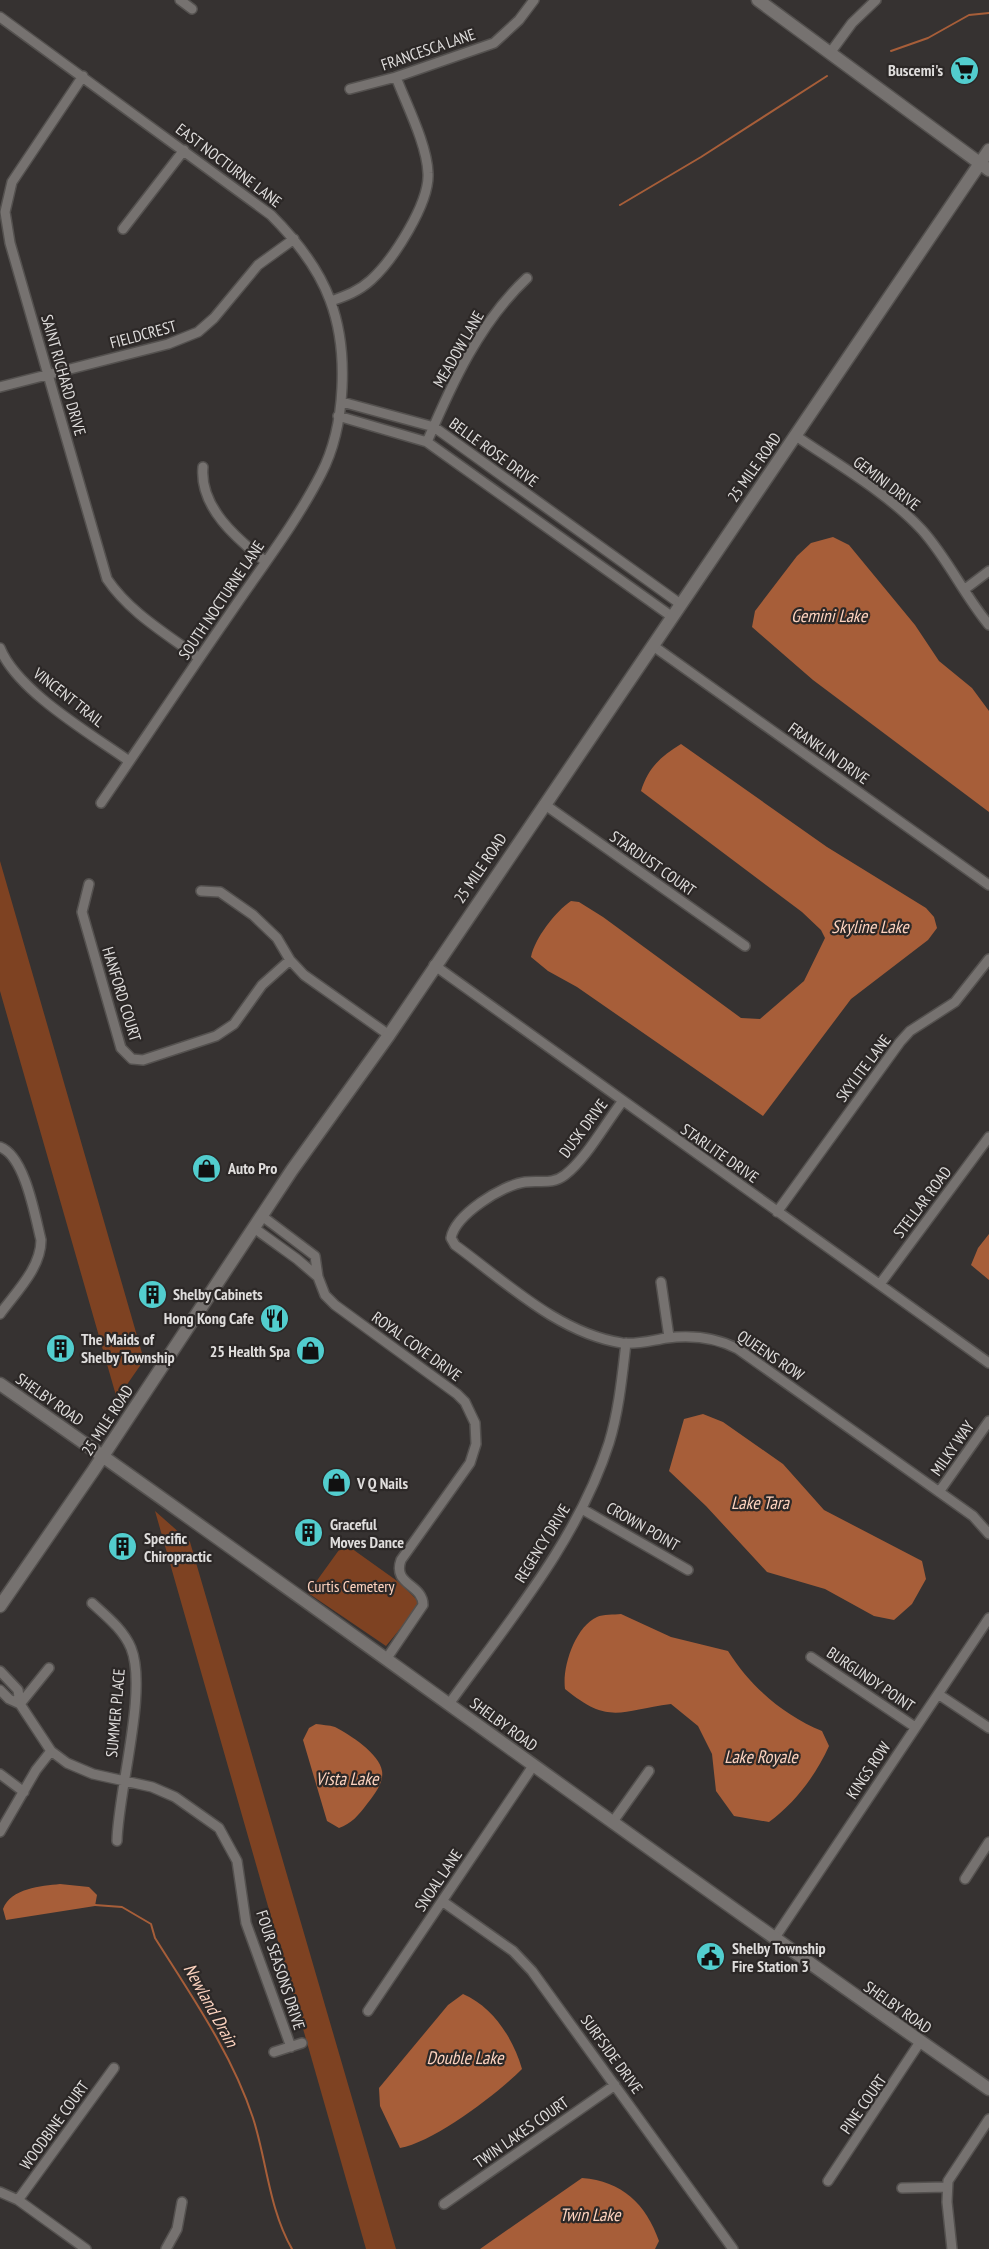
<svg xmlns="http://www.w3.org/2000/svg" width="989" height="2249" viewBox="0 0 989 2249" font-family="'PT Sans Narrow',sans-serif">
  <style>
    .green { fill: #7e4222 }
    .water { fill: #a75e39 }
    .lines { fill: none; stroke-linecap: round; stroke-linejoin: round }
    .stream { stroke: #a75e39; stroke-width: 2 }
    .street-casing { stroke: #54514f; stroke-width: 12 }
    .secondary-casing { stroke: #54514f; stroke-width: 15 }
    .street { stroke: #767270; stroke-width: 9 }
    .secondary { stroke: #767270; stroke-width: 12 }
    .labels { text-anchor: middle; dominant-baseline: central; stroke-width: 4.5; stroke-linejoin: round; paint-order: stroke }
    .street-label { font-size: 16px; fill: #dfdddc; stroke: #2c2827 }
    .poi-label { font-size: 16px; font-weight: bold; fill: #dfdddc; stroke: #2c2827; text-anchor: start }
    .park-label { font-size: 16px; fill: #ffd4c0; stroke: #2c2827 }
    .water-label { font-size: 18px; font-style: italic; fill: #fdd3bf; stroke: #2c2827 }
  </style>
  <rect width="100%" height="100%" fill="#363231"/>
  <path class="green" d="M0 861 144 1360 117 1399 0 991Z
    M155 1511 190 1542 396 2249H366Z
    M344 1543 400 1583 418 1601V1607L386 1646 308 1593Z"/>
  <path class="water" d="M833 537 849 545 915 625 939 661 972 688 989 711V812L813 680 752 627 755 611 797 556 811 543Z
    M681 744 827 847 926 908 934 917 937 928 928 940 851 999 763 1116 577 987 548 971 531 957C535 938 555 912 571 901L579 902 603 917 741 1018 760 1019 804 981 825 938 821 930 802 912 641 791C648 768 661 756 681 744Z
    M989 1234V1280L971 1265 978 1248Z
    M703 1414 723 1422 783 1464 824 1510 922 1561 926 1579 912 1604 894 1620 874 1616 825 1589 767 1572 706 1506 669 1471 684 1419Z
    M621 1614 671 1637 728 1651C750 1686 783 1715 822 1731L829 1746C816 1775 795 1803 769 1822L734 1816 716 1791 712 1754 698 1726 671 1704C619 1711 609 1725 565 1689 562 1667 575 1627 597 1617 603 1614 614 1615 621 1614Z
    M316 1724C322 1725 329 1725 335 1727 349 1734 380 1754 382 1771 384 1783 374 1795 367 1804 359 1815 351 1824 339 1828L327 1821 303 1740 309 1728Z
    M60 1884 89 1887 97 1895 95 1906 6 1920 3 1909C11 1888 41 1886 60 1884Z
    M463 1994C493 2007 513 2038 522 2069 497 2094 434 2142 400 2148L380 2106 379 2088 448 2005Z
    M582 2178C622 2181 646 2204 659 2241L655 2249H480Z"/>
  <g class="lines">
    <path class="stream" d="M891 51 928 38 969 15 989 13
      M620 205 701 157 827 76
      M95 1905 122 1907 151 1924 155 1938C191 1995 232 2054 253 2118 267 2162 269 2209 292 2249"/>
    <defs>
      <path id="street" d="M180 0 192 9
        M0 17 271 215C295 239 318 267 330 300 349 350 346 426 321 474 296 523 260 569 229 615 186 677 144 740 101 803
        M830 53 852 23 876 0
        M83 76 12 182 5 212 10 243 107 579C130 613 167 634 199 658
        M350 89 396 77 494 43 519 20 534 0
        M123 229 184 150
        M331 301C346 296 359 291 371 280 393 260 430 203 428 173 427 144 406 104 396 77
        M0 387 168 344 198 332 214 318 258 265 294 239
        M342 402 434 427 679 603
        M338 416 427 442 671 616
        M796 436C837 464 889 494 922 530 948 559 964 595 989 625
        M427 442C452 383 480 322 527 278
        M203 467C199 507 237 539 266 562
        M965 589 989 571
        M652 645 989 885
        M0 648C17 691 91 734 129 761
        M544 804 745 946
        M89 884 82 912 121 1048 132 1059 143 1060 216 1036 234 1024 262 985 290 960
        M201 891 220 892 253 915 277 938 290 960 304 975 389 1035
        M434 965 989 1363
        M622 1102C605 1124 586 1159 565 1175 552 1185 540 1180 525 1182 502 1185 455 1215 451 1238L455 1245C506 1282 558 1333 622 1343 637 1345 653 1340 667 1338 691 1335 717 1338 738 1349L973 1516 989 1534
        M0 1147C25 1156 35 1216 41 1240 41 1268 16 1292 0 1314
        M777 1212 900 1042 910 1031 955 1002 989 959
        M254 1228 297 1259 318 1277 315 1256 262 1216
        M318 1277 325 1295 335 1305 457 1394 465 1402 475 1423 476 1444 470 1463 401 1560C392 1585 423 1584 423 1605L387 1658
        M661 1282 669 1337
        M880 1284 989 1137
        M939 1492 989 1421
        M582 1509 688 1570
        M92 1603C106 1616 123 1629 131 1648 148 1690 118 1791 117 1841
        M811 1657 915 1727
        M0 1671 18 1690 20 1704 51 1751 67 1763 93 1774 152 1787 175 1797 219 1828 237 1861 246 1923 291 2047
        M0 1690 9 1699 20 1704
        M938 1694 989 1728
        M20 1704 49 1668
        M449 1704C508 1622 578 1540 609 1443 619 1410 622 1377 626 1343
        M0 1774 24 1792
        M612 1823 649 1771
        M0 1832 36 1770 51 1751
        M965 1879 989 1842
        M442 1901 513 1951 532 1971 733 2249
        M774 1939 989 1618
        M368 2011 533 1766
        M274 2052 302 2043
        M828 2181 920 2042
        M902 2188 947 2187
        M0 2192 18 2200 86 2249
        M18 2200 114 2068
        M444 2204 615 2085
        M166 2249 177 2229 182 2202
        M952 2249 947 2202 948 2181 989 2119"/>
      <path id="secondary" d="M758 0 989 170
        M0 1384C332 1616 656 1858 989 2089
        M0 1606 93 1471 292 1170 389 1035 989 150"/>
    </defs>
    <use href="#street" class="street-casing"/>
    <use href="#secondary" class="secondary-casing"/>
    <use href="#street" class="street"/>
    <use href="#secondary" class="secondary"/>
  </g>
  <defs>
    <symbol id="supermarket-disc" viewBox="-11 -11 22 22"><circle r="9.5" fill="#52cdce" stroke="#2c2827"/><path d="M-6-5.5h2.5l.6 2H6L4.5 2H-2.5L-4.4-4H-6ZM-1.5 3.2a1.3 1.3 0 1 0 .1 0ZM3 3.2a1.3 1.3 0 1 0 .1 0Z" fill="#111"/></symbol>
    <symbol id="shop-disc" viewBox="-11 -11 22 22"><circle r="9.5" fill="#52cdce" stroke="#2c2827"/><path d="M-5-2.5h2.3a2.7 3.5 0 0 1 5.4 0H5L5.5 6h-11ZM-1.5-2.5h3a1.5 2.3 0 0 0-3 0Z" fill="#111"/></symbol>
    <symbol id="building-disc" viewBox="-11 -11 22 22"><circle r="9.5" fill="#52cdce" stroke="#2c2827"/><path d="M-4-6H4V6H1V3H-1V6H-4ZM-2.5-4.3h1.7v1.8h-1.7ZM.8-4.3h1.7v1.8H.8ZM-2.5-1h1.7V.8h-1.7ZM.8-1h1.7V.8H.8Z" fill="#111"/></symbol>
    <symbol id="restaurant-disc" viewBox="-11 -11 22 22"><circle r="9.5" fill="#52cdce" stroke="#2c2827"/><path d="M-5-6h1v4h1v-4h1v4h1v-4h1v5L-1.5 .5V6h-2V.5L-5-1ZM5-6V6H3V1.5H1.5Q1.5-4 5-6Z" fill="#111"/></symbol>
    <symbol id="civic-disc" viewBox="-11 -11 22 22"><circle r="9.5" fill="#52cdce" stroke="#2c2827"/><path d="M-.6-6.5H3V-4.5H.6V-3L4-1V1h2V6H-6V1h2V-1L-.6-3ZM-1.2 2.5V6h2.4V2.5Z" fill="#111"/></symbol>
  </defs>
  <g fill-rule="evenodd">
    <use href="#supermarket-disc" x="948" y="54" width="33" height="33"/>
    <use href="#shop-disc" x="190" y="1152" width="33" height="33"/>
    <use href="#building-disc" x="136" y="1278" width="33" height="33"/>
    <use href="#restaurant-disc" x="258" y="1302" width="33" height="33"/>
    <use href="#building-disc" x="44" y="1332" width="33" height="33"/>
    <use href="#shop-disc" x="294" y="1334" width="33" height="33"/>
    <use href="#shop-disc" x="320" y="1466" width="33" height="33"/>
    <use href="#building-disc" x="292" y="1516" width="33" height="33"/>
    <use href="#building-disc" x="106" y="1530" width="33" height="33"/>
    <use href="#civic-disc" x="694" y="1940" width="33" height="33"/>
  </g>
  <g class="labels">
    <g class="street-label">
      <text transform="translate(428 49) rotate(-19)">FRANCESCA LANE</text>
      <text transform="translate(229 165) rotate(37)">EAST NOCTURNE LANE</text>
      <text transform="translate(143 334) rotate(-15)">FIELDCREST</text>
      <text transform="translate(458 349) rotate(-60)">MEADOW LANE</text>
      <text transform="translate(64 375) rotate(74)">SAINT RICHARD DRIVE</text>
      <text transform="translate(494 452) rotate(36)">BELLE ROSE DRIVE</text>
      <text transform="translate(754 467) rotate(-55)">25 MILE ROAD</text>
      <text transform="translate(887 483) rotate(37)">GEMINI DRIVE</text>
      <text transform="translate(221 600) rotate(-56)">SOUTH NOCTURNE LANE</text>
      <text transform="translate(69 697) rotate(38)">VINCENT TRAIL</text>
      <text transform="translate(829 753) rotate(35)">FRANKLIN DRIVE</text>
      <text transform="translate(653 863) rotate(35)">STARDUST COURT</text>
      <text transform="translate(480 868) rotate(-56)">25 MILE ROAD</text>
      <text transform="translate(122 994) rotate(73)">HANFORD COURT</text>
      <text transform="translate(863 1068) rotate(-53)">SKYLITE LANE</text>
      <text transform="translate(583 1128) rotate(-53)">DUSK DRIVE</text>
      <text transform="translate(720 1153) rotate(35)">STARLITE DRIVE</text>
      <text transform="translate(922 1202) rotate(-53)">STELLAR ROAD</text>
      <text transform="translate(417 1346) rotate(36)">ROYAL COVE DRIVE</text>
      <text transform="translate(771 1355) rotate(34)">QUEENS ROW</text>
      <text transform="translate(50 1399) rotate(35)">SHELBY ROAD</text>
      <text transform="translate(107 1420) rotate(-57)">25 MILE ROAD</text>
      <text transform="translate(952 1448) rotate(-55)">MILKY WAY</text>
      <text transform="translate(643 1526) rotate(30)">CROWN POINT</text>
      <text transform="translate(542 1543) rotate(-58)">REGENCY DRIVE</text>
      <text transform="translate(871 1679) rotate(34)">BURGUNDY POINT</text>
      <text transform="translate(115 1713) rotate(-85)">SUMMER PLACE</text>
      <text transform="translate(504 1724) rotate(36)">SHELBY ROAD</text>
      <text transform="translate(868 1770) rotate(-56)">KINGS ROW</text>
      <text transform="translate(438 1880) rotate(-56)">SNOAL LANE</text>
      <text transform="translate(281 1970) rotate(72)">FOUR SEASONS DRIVE</text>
      <text transform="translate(898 2007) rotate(35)">SHELBY ROAD</text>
      <text transform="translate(612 2054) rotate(54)">SURFSIDE DRIVE</text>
      <text transform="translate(863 2104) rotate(-55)">PINE COURT</text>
      <text transform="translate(54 2125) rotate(-54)">WOODBINE COURT</text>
      <text transform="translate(521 2132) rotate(-35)">TWIN LAKES COURT</text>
    </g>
    <g class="poi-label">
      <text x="943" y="70" text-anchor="end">Buscemi's</text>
      <text x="228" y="1168">Auto Pro</text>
      <text x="173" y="1294">Shelby Cabinets</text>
      <text x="254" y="1318" text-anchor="end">Hong Kong Cafe</text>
      <text x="81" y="1339">The Maids of<tspan x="81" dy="18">Shelby Township</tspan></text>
      <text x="290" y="1351" text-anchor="end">25 Health Spa</text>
      <text x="357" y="1483">V Q Nails</text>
      <text x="330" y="1524">Graceful<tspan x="330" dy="18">Moves Dance</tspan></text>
      <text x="144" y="1538">Specific<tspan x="144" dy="18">Chiropractic</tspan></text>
      <text x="732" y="1948">Shelby Township<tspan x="732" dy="18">Fire Station 3</tspan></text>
    </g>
    <g class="park-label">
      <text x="351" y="1586">Curtis Cemetery</text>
    </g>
    <g class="water-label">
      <text x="829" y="615">Gemini Lake</text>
      <text x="870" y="926">Skyline Lake</text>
      <text x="760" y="1502">Lake Tara</text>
      <text x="761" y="1756">Lake Royale</text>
      <text x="347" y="1778">Vista Lake</text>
      <text transform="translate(211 2005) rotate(61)">Newland Drain</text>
      <text x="465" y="2057">Double Lake</text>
      <text x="590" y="2214">Twin Lake</text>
    </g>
  </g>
</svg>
